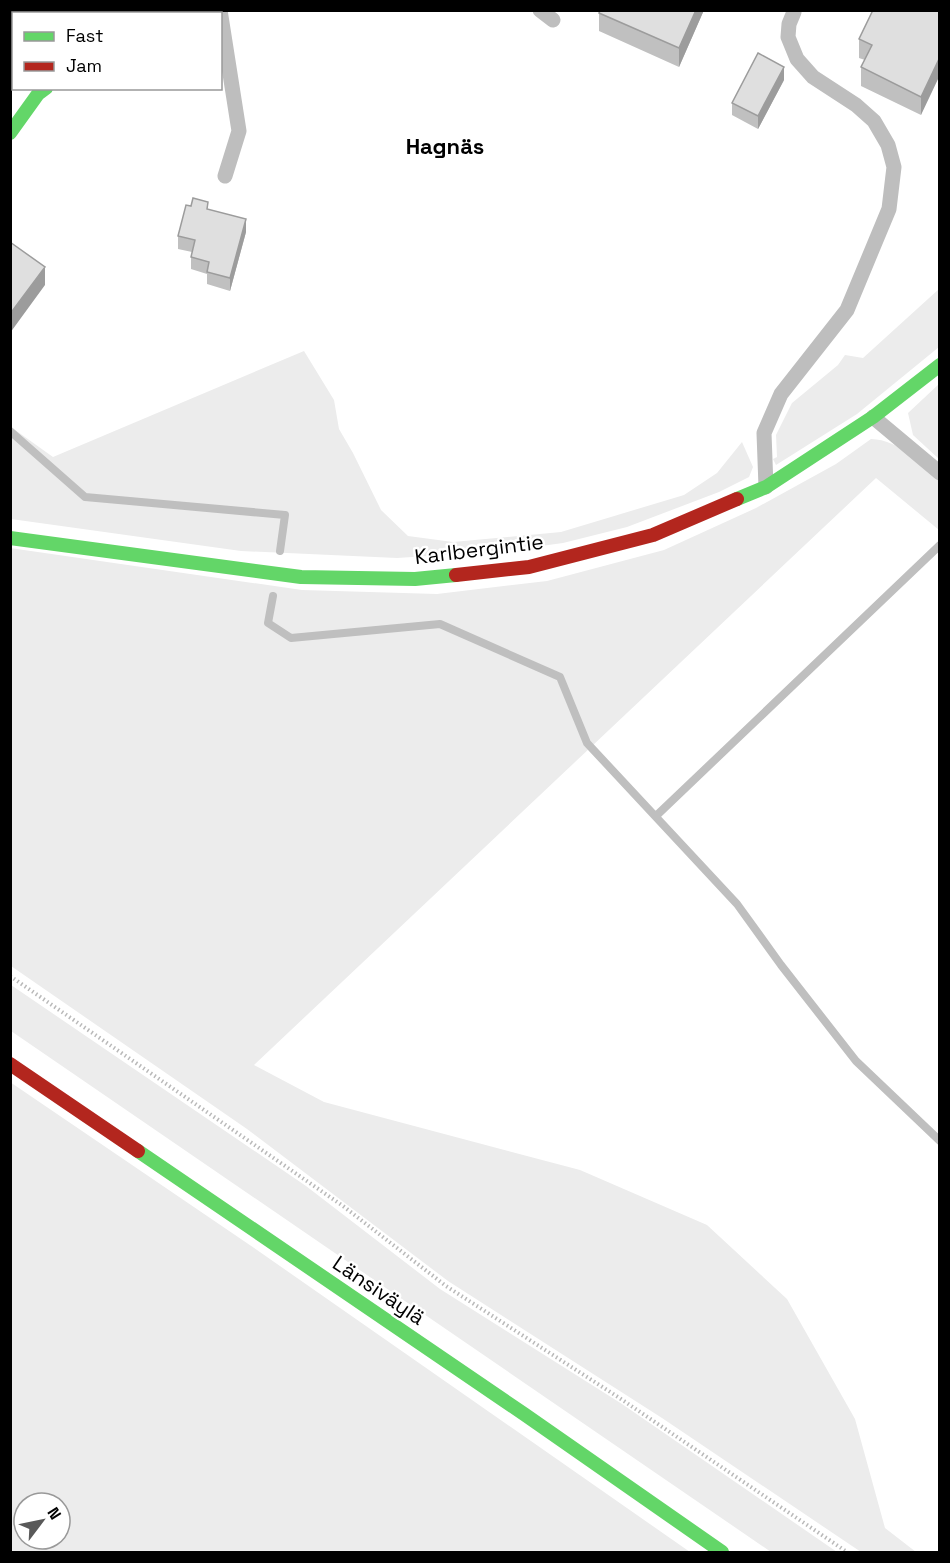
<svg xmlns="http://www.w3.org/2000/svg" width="950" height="1563" viewBox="0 0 950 1563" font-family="'Space Grotesk',sans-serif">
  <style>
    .green { fill: #ececec; fill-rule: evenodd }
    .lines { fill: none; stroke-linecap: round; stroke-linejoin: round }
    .stream { stroke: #bfbfbf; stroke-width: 8 }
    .path { stroke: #b9b9b9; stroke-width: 4; stroke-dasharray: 1.5 3; stroke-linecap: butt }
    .lane { stroke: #bebebe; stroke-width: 15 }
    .street { stroke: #bebebe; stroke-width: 28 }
    .fast { stroke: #63d668; stroke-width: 14 }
    .jam { stroke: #b3261e; stroke-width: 14 }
    .wall { fill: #c0c0c0 }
    .shaded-wall { fill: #9c9c9c }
    .building { fill: #dfdfdf; stroke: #9c9c9c; stroke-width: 1.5 }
    .labels { text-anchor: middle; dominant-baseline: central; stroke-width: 5; stroke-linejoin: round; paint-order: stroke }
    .street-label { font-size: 21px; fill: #000; stroke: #fff }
    .neighbourhood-label { font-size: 22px; font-weight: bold; fill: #000; stroke: #fff }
  </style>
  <rect width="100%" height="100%" fill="#fff"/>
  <path class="green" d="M939 289V347L857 414 776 465 773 459 777 457 776 435 792 403 838 365 845 355 863 358Z
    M304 351 334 400 339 429 353 453 381 510 408 536 453 542 561 532 684 495 717 473 742 442 753 467 749 477 719 492 627 527 563 543 505 551 397 558 241 551 11 519V427L53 457Z
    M939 384V459L913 435 908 413Z
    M871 439C900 440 919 463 939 481V530L876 478 254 1065 324 1102 580 1170 707 1225 787 1299 855 1419 885 1528 916 1552H861L662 1418 448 1281 247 1129 11 966 10 548 302 590 437 594 547 581 664 550 756 508 836 464Z
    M11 985 306 1186 440 1289 622 1404 837 1552H771L11 1031Z
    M10 1082 257 1250 690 1552H11ZM24 1503H60V1539H24Z"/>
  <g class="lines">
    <path class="stream" d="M10 431 85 497 285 515 280 551
      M273 596 268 623 291 638 440 624 560 677 587 743 737 904 781 965 856 1061 940 1141
      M656 816 940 545"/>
    <path class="path" d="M10 976 343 1206 446 1286 618 1397 847 1552"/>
    <path class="lane" d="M220 10 239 131 225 176
      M540 10 553 20
      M10 71 14 74
      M873 417 940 473
      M766 487 764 433 781 394 847 310 889 209 894 167 888 145 874 121 856 105 813 77 797 59 788 37 789 24 794 12"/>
    <path class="street" d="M149 14 153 10"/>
    <path class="fast" d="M10 133 38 94 46 88
      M737 499 766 487 873 417 940 365
      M10 538 301 577 415 579 456 575
      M138 1151 524 1414 722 1552"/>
    <path class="jam" d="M456 575 529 567 653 535 737 499
      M10 1064 138 1151"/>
  </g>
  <path class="wall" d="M704 10 679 67 599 31V13Z
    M939 10 921 115 861 86V67L865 60 859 58V39Z
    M784 80 758 129 732 115V103Z
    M208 209 246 232 230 291 207 284V274L191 269V257L192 252 178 249V236Z"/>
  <path class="shaded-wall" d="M696 10H704L679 67V48Z
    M939 59V77L921 115V97Z
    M784 67V80L758 129V116Z
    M246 219V232L230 291V278Z
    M45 267V285L10 333V314Z"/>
  <path class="building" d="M600 10H696L679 48 599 13Z
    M873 10H939V59L921 97 861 67 872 45 859 39Z
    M758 53 784 67 758 116 732 103Z
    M193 198 208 202 207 209 246 219 230 278 207 272 209 262 191 257 195 240 178 236 186 205 191 206Z
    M10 242 45 267 10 314Z"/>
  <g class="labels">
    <g class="street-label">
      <text transform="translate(479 549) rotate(-7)">Karlbergintie</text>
      <text transform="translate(379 1290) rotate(34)">Länsiväylä</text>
    </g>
    <g class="neighbourhood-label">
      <text x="445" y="146">Hagnäs</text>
    </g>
  </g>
  <rect width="950" height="1563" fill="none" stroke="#000000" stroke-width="24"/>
  <rect x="12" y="12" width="210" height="78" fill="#ffffff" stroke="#999999" stroke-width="1.5"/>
  <rect x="24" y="32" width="30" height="9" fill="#63d668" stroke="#999999" stroke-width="1.5"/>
  <text x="66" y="42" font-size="18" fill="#000000">Fast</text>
  <rect x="24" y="62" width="30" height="9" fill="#b3261e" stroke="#999999" stroke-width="1.5"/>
  <text x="66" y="72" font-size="18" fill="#000000">Jam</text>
  <g transform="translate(42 1521) rotate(58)"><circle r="28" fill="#ffffff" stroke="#999999" stroke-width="1.5"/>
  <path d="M0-4.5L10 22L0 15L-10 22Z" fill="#595959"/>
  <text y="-9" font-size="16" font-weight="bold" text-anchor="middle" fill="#000000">N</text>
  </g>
</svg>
